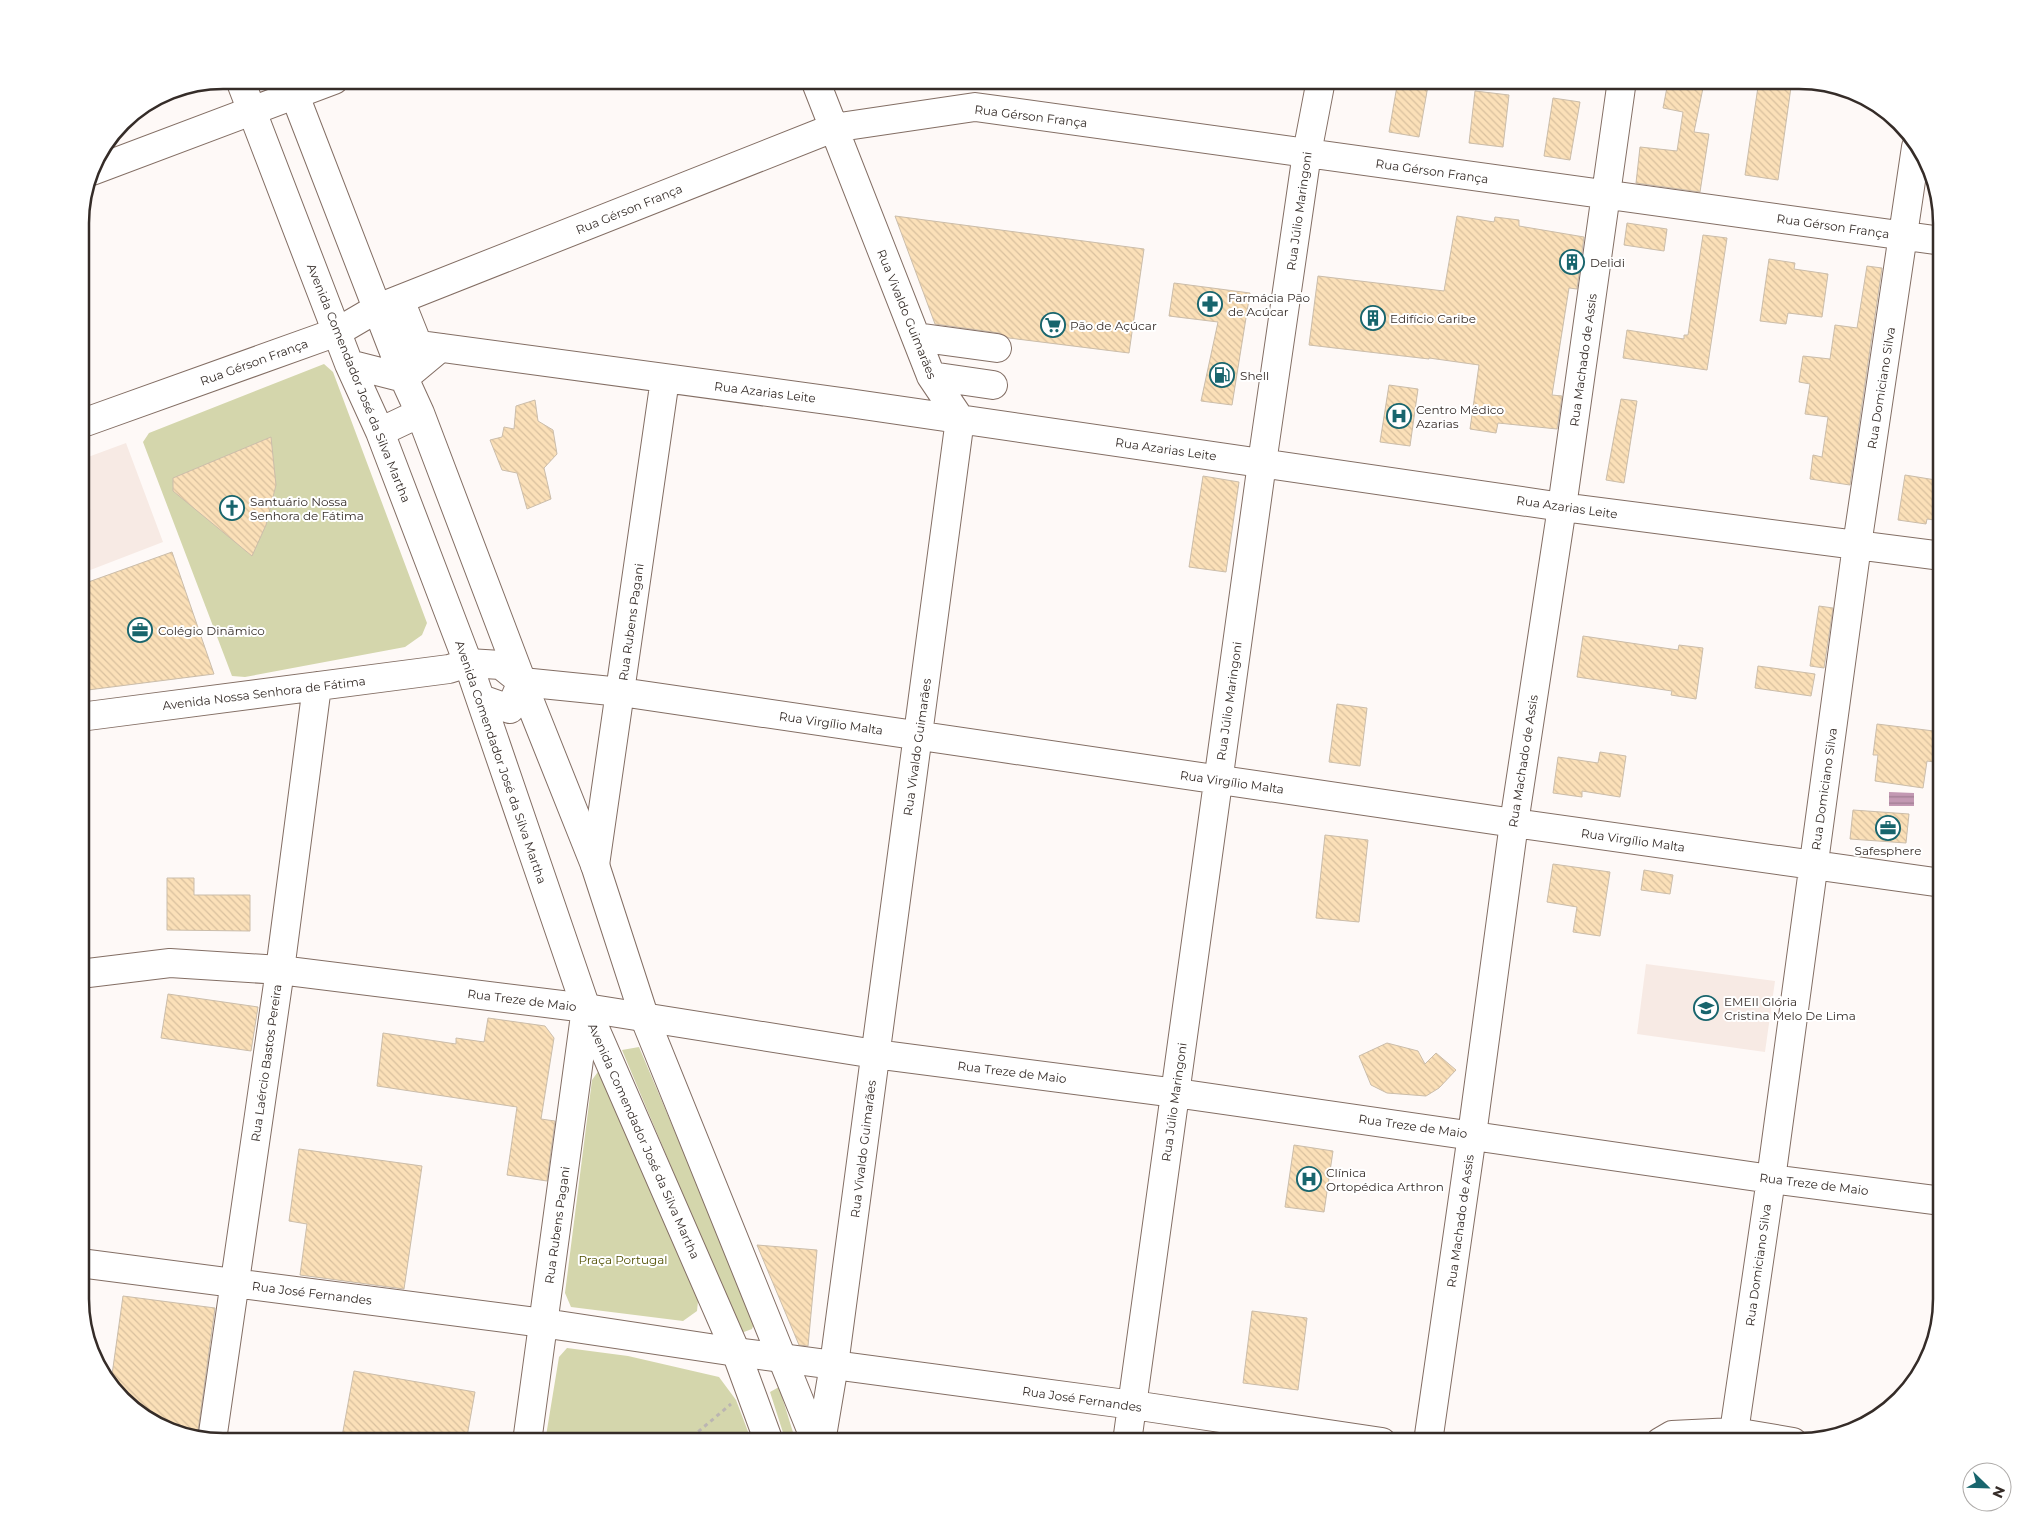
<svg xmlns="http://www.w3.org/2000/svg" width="2022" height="1522" viewBox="0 0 2022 1522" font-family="Montserrat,sans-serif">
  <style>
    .built { fill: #f7eae4 }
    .green { fill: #d4d6ac }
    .water { fill: url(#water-rules) }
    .building { fill: url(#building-back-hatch); stroke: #cbbdaa }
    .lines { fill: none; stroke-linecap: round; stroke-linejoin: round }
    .minor-casing { stroke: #836e64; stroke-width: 30 }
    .major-casing { stroke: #836e64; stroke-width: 30 }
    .path { stroke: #bbb5b2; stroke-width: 3; stroke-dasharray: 4 4; stroke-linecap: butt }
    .minor { stroke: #fff; stroke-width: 28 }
    .major { stroke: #fff; stroke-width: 28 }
    .labels { text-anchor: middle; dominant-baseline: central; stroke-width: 4; stroke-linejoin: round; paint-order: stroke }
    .street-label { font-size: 12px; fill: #352c28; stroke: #fff }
    .poi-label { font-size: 12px; fill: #352c28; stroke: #fff; text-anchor: start }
    .park-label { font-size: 12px; fill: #504f00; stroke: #fff }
    .rim { fill: none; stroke: #352c28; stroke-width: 2.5 }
  </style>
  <defs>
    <pattern id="water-rules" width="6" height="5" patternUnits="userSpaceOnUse" patternTransform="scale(1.25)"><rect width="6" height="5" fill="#c399b3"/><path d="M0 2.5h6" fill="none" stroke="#9f7d92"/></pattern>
    <pattern id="building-back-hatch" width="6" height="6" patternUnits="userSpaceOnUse" patternTransform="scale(1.25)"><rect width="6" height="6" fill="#fbe0b8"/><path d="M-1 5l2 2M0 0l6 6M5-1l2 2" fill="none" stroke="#d8c09e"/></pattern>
  </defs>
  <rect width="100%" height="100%" fill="#fef9f7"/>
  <path class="built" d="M126 443 163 542 80 574V460Z
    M1646 964 1775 981 1765 1052 1637 1034Z"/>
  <path class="green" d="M324 364 333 372 427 623 422 635 405 647 245 677 232 676 143 442 149 433Z
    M639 1047 755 1321 752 1329 741 1333 622 1050Z
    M600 1069 698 1301 697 1311 683 1321 571 1307 565 1293 592 1080Z
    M567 1348 628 1356 719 1377 736 1400 752 1442H545L559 1357Z
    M779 1387 796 1442H786L770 1392Z"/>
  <path class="water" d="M1889 792 1914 793V806H1889Z"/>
  <path class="building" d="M1398 80H1429L1419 137 1389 132Z
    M1759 80H1792L1778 180 1745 175Z
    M1668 82 1703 88 1694 132 1709 134 1700 192 1636 183 1640 147 1677 151 1683 112 1663 108Z
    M1475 91 1509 95 1503 147 1469 143Z
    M1553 98 1580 102 1570 160 1544 156Z
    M895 216 1144 249 1129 353 1009 338 999 333 935 324Z
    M1457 216 1494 222 1495 217 1519 220V226L1584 237 1577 289 1569 288 1552 395 1562 396 1557 429 1498 423 1496 433 1470 429 1479 365 1429 358V359L1309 345 1318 276 1444 291Z
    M1627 223 1667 229 1664 251 1624 245Z
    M1703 235 1727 238 1707 370 1623 358 1627 330 1684 339V335H1688Z
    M1769 259 1795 263 1794 269 1828 274 1822 317 1788 313 1786 324 1760 321Z
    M1867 266 1882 268 1850 485 1810 479 1813 455 1822 457 1828 417 1805 414 1810 384 1799 382 1803 356 1830 359 1835 325 1857 328Z
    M1174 283 1250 293 1232 405 1201 401 1218 322 1169 316Z
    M1389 385 1418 389 1410 446 1380 442Z
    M1621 399 1637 401 1624 483 1606 480Z
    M535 400 538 421 553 430 557 454 544 468 551 499 527 509 517 473 502 470 490 440 502 437 504 427 514 429 516 406Z
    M271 437 276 485 266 525 252 556 173 491V478Z
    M1905 475 1942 481V521L1927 519 1926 524 1898 520Z
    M1203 476 1239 482 1226 572 1189 567Z
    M172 552 214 674 80 691V585Z
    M1819 606 1833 608 1824 668 1810 666Z
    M1583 636 1678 650 1679 645 1703 648 1696 699 1671 695 1672 691 1577 677Z
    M1758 666 1815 674 1811 696 1755 688Z
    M1337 704 1367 708 1360 766 1329 762Z
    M1877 724 1942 732V763L1927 761 1923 788 1875 781 1878 755H1873Z
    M1600 752 1626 756 1620 797 1582 791V797L1553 793 1558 757 1598 763Z
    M1853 810 1909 814 1906 843 1850 839Z
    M1325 835 1368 840 1359 922 1316 918Z
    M1553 864 1610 872 1600 936 1573 932 1577 907 1547 902Z
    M1644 870 1673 875 1670 894 1641 890Z
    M167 878H194V895H250V931L167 930Z
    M168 994 258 1007 251 1051 161 1038Z
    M488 1018 545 1026 554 1038 541 1119 555 1121 547 1181 507 1175 517 1107 377 1086 383 1033 456 1044V1038L484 1042Z
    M1387 1043 1418 1051 1425 1064 1436 1053 1456 1070 1439 1088 1426 1096 1387 1093 1371 1085 1359 1056Z
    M1294 1145 1333 1151 1324 1212 1285 1207Z
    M299 1149 422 1166 404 1289 300 1275 307 1224 289 1221Z
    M757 1245 817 1250 808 1346 799 1345Z
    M123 1296 215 1308 197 1438 177 1434 136 1412 111 1382Z
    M1252 1311 1307 1318 1298 1390 1243 1383Z
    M354 1371 475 1392 466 1442H341Z"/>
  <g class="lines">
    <defs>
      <path id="minor" d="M815 80 931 376 960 419 834 1365 821 1442
        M92 171 334 80
        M400 300 418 345
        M916 337 997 348
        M391 341 849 403 1562 507 1942 556
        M931 376 993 385
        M80 424 337 332 378 308 833 128 975 107 1942 241
        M80 717 449 669 468 663 501 665 522 682 621 692 1514 823 1942 883
        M595 865 665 379
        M80 974 170 963 280 970 586 1008 875 1054 1176 1093 1771 1179 1942 1201
        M80 1263 543 1323 736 1352 1133 1405 1382 1442
        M1734 1432 1771 1179 1857 545 1916 147
        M212 1440 280 970 317 686
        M527 1442 586 1008
        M1127 1442 1262 463 1307 153 1321 80
        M1428 1442 1472 1135 1514 823 1562 507 1622 80
        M1660 1442 1672 1435 1734 1432 1793 1442"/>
      <path id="major" d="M240 80 349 364 380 432 468 663 586 1008 736 1352 769 1442
        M289 80 404 378 420 413 522 682 595 865 645 1019 816 1442
        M349 364 404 378 440 348
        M380 432 420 413
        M481 699 510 709 522 682"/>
    </defs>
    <use href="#minor" class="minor-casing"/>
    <use href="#major" class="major-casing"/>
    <path class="path" d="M686 1442 731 1404"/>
    <use href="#minor" class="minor"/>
    <use href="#major" class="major"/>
  </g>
  <defs>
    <symbol id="building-ring" viewBox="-11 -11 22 22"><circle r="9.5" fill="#fff" stroke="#18656d" stroke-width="1.5"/><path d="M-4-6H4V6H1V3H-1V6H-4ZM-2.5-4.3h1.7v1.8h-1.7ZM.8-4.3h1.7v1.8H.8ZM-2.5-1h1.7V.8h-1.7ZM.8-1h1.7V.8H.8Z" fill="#18656d"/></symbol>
    <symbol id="pharmacy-ring" viewBox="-11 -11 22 22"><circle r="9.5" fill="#fff" stroke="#18656d" stroke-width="1.5"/><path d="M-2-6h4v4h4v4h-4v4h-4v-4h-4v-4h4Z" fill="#18656d"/></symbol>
    <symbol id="supermarket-ring" viewBox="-11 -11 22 22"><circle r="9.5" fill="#fff" stroke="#18656d" stroke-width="1.5"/><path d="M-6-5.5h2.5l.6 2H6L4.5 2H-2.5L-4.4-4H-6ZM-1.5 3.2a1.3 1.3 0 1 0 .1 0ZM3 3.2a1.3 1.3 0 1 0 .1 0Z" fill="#18656d"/></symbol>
    <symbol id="fuel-ring" viewBox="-11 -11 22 22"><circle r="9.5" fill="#fff" stroke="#18656d" stroke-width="1.5"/><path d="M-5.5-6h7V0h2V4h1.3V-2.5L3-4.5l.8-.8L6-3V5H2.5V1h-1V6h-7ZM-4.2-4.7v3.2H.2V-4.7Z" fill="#18656d"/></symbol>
    <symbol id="hospital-ring" viewBox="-11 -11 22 22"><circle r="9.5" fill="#fff" stroke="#18656d" stroke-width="1.5"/><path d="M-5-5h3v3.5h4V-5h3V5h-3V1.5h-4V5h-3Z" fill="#18656d"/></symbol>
    <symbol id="church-ring" viewBox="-11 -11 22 22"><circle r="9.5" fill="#fff" stroke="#18656d" stroke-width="1.5"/><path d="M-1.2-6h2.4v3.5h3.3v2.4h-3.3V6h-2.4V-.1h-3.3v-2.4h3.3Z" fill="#18656d"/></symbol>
    <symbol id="office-ring" viewBox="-11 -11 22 22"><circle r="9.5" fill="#fff" stroke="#18656d" stroke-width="1.5"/><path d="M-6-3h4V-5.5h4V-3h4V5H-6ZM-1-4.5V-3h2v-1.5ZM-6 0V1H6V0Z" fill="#18656d"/></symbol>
    <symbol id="school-ring" viewBox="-11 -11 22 22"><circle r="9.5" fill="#fff" stroke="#18656d" stroke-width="1.5"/><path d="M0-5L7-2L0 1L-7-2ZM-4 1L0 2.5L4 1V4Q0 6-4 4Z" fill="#18656d"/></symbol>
  </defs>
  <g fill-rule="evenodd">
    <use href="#building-ring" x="1558" y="248" width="28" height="28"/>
    <use href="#pharmacy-ring" x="1196" y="290" width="28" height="28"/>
    <use href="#building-ring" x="1359" y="304" width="28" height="28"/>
    <use href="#supermarket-ring" x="1039" y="311" width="28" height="28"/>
    <use href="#fuel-ring" x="1208" y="361" width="28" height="28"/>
    <use href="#hospital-ring" x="1385" y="402" width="28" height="28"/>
    <use href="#church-ring" x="218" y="494" width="28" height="28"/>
    <use href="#office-ring" x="126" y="616" width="28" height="28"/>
    <use href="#office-ring" x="1874" y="814" width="28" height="28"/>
    <use href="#school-ring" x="1692" y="994" width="28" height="28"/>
    <use href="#hospital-ring" x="1295" y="1165" width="28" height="28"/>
  </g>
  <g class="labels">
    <g class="street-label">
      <text transform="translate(1031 116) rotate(7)">Rua Gérson França</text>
      <text transform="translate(1432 171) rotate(8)">Rua Gérson França</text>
      <text transform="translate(629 209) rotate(-22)">Rua Gérson França</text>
      <text transform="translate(1299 211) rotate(-82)">Rua Júlio Maringoni</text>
      <text transform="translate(1833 226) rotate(8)">Rua Gérson França</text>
      <text transform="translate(907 314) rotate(68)">Rua Vivaldo Guimarães</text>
      <text transform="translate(1583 360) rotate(-82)">Rua Machado de Assis</text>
      <text transform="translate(254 362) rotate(-20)">Rua Gérson França</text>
      <text transform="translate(359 383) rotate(68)">Avenida Comendador José da Silva Martha</text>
      <text transform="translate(1881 388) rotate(-81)">Rua Domiciano Silva</text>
      <text transform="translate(765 392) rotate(7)">Rua Azarias Leite</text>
      <text transform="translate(1166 449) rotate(8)">Rua Azarias Leite</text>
      <text transform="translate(1567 507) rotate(8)">Rua Azarias Leite</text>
      <text transform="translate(631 622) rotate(-82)">Rua Rubens Pagani</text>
      <text transform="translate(264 693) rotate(-7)">Avenida Nossa Senhora de Fátima</text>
      <text transform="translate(1229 701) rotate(-82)">Rua Júlio Maringoni</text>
      <text transform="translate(831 723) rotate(8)">Rua Virgílio Malta</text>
      <text transform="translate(917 747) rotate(-82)">Rua Vivaldo Guimarães</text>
      <text transform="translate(1523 761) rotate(-81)">Rua Machado de Assis</text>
      <text transform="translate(501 762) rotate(71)">Avenida Comendador José da Silva Martha</text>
      <text transform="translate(1232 782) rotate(8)">Rua Virgílio Malta</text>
      <text transform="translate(1824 789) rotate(-82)">Rua Domiciano Silva</text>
      <text transform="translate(1633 840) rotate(8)">Rua Virgílio Malta</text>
      <text transform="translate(522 1000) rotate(7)">Rua Treze de Maio</text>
      <text transform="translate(266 1063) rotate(-82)">Rua Laércio Bastos Pereira</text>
      <text transform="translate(1012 1072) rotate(7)">Rua Treze de Maio</text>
      <text transform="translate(1174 1102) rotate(-82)">Rua Júlio Maringoni</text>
      <text transform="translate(1413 1126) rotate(8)">Rua Treze de Maio</text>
      <text transform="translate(644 1141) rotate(66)">Avenida Comendador José da Silva Martha</text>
      <text transform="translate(863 1149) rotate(-83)">Rua Vivaldo Guimarães</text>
      <text transform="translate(1814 1184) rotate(7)">Rua Treze de Maio</text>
      <text transform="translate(1460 1221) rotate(-82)">Rua Machado de Assis</text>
      <text transform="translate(557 1225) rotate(-82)">Rua Rubens Pagani</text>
      <text transform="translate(1758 1265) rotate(-82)">Rua Domiciano Silva</text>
      <text transform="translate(312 1293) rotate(7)">Rua José Fernandes</text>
      <text transform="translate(1082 1399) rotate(8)">Rua José Fernandes</text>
    </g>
    <g class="poi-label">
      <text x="1590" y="262">Delidi</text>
      <text x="1228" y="297">Farmácia Pão<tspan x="1228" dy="14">de Acúcar</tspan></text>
      <text x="1390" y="318">Edifício Caribe</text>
      <text x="1070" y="325">Pão de Açúcar</text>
      <text x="1240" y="375">Shell</text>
      <text x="1416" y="409">Centro Médico<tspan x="1416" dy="14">Azarias</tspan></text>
      <text x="250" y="501">Santuário Nossa<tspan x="250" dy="14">Senhora de Fátima</tspan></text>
      <text x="158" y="630">Colégio Dinãmico</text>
      <text x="1888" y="850" text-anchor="middle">Safesphere</text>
      <text x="1724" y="1001">EMEII Glória<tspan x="1724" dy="14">Cristina Melo De Lima</tspan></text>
      <text x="1326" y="1172">Clínica<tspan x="1326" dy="14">Ortopédica Arthron</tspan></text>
    </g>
    <g class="park-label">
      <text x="623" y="1259">Praça Portugal</text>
    </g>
  </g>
  <path d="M0 0H2022V1522H0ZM223 89H1799A134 134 0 0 1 1933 223V1299A134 134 0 0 1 1799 1433H223A134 134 0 0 1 89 1299V223A134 134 0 0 1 223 89Z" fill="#fff" fill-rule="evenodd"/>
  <path class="rim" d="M223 89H1799A134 134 0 0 1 1933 223V1299A134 134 0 0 1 1799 1433H223A134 134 0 0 1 89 1299V223A134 134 0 0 1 223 89Z"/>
  <g transform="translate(1987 1487) rotate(113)"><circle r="24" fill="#ffffff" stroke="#aeaba9"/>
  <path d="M0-4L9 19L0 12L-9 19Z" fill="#18656d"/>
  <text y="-8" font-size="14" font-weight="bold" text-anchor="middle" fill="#352c28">N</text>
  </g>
</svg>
